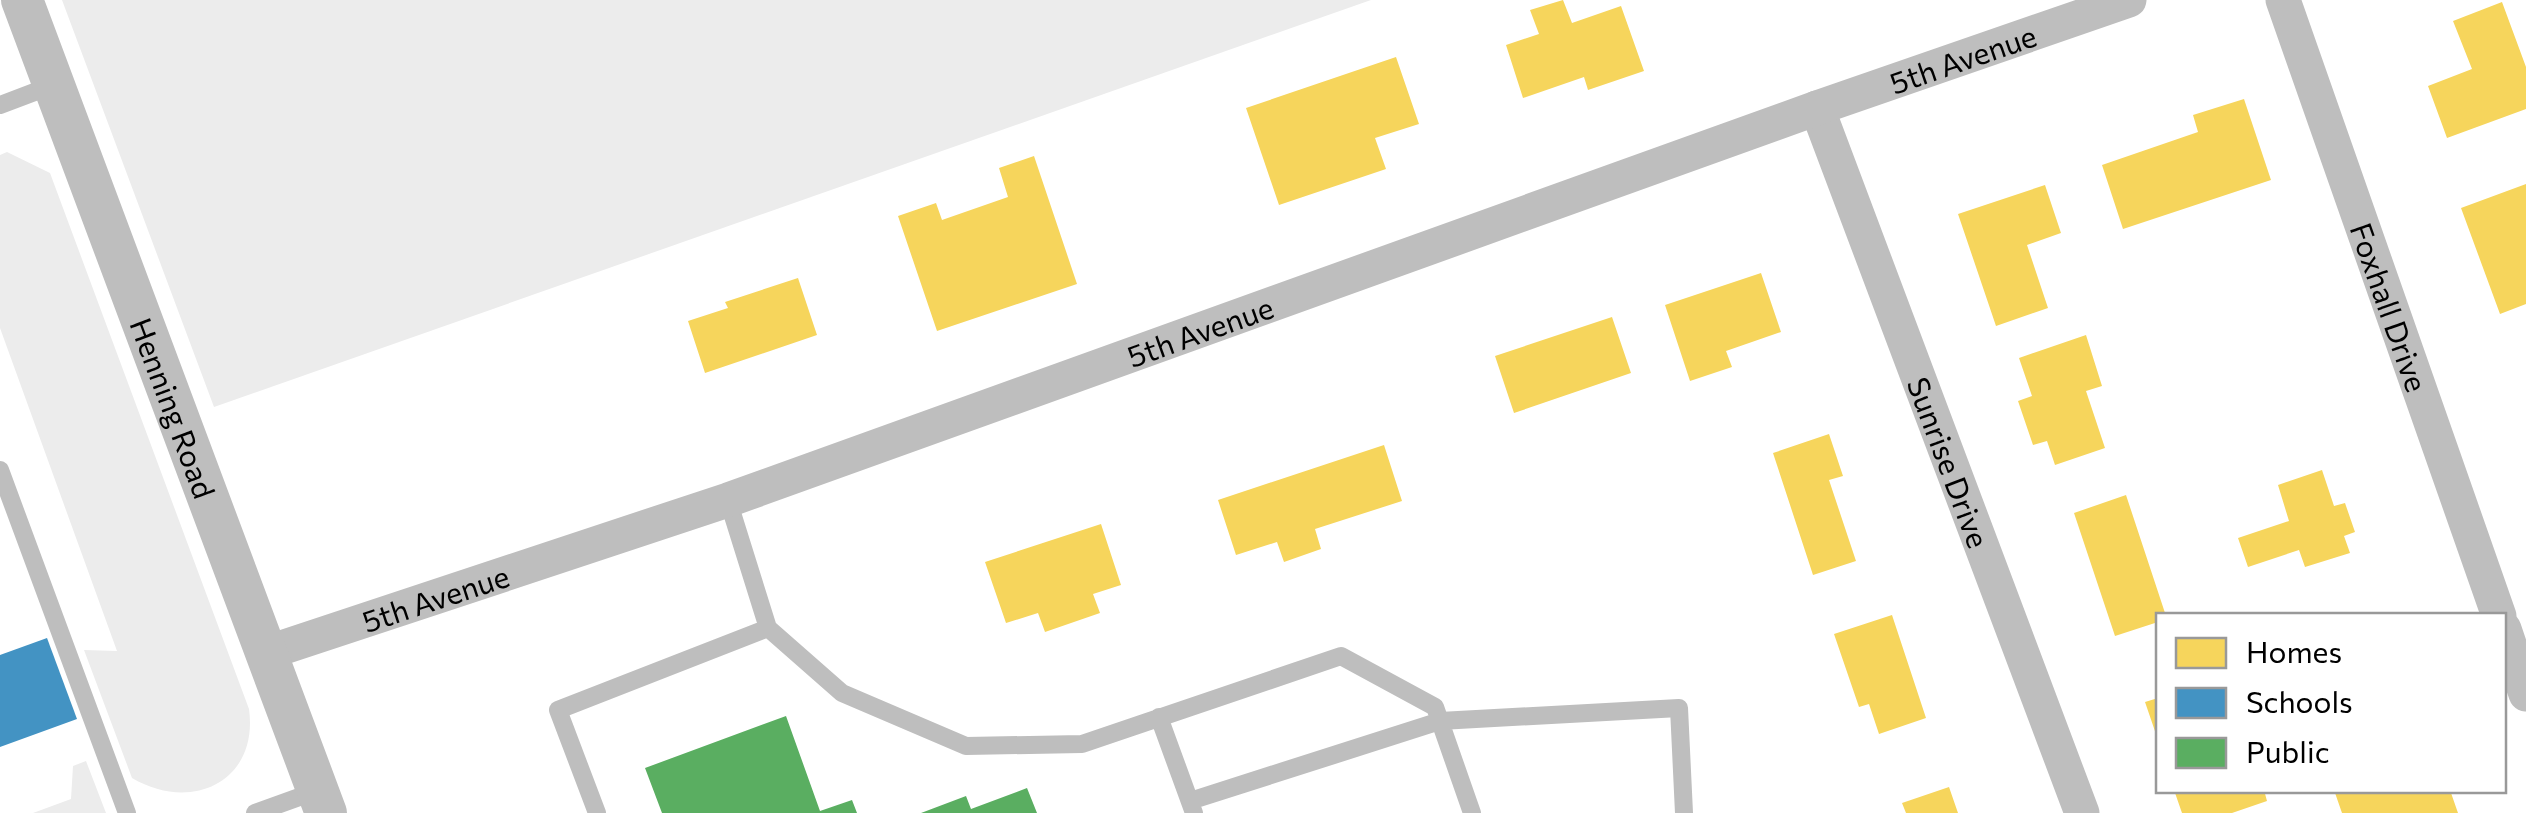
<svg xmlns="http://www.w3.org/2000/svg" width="2526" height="813" viewBox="0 0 2526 813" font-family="Commissioner,sans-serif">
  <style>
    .green { fill: #ececec }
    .homes { fill: #f6d55c }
    .schools { fill: #4393c3 }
    .public { fill: #5aae61 }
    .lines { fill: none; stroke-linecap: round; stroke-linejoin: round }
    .service { stroke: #bebebe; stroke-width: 18 }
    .minor { stroke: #bebebe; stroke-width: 35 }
    .tertiary { stroke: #bebebe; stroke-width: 42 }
    .labels { text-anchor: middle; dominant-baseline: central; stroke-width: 10; stroke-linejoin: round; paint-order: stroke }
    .street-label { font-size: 30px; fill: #000; stroke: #fff }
  </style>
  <rect width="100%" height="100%" fill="#fff"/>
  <path class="green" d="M62 0H1371L214 407Z
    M7 152 50 173 249 709C259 782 191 813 132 778L84 650 117 651 0 328V155Z
    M86 761 106 813H33L71 799 73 766Z"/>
  <path class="homes" d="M1563 0 1572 23 1621 6 1644 71 1588 90 1584 77 1523 98 1506 45 1539 34 1530 10Z
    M2502 2 2526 67V109L2447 138 2428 86 2472 69 2453 21Z
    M1396 57 1419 124 1375 138 1386 169 1279 205 1246 108Z
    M2244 99 2271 180 2123 229 2102 165 2198 132 2193 115Z
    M1034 156 1077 284 937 331 898 216 936 203 942 220 1008 197 999 168Z
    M2526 184V304L2500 314 2461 208Z
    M2045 185 2061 233 2027 245 2048 308 1996 326 1958 214Z
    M1761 273 1781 332 1726 351 1732 367 1690 381 1665 305Z
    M798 278 817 335 705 373 688 321 728 308 725 302Z
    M1612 317 1631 373 1514 413 1495 356Z
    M2086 335 2102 386 2086 391 2105 448 2055 465 2047 441 2033 445 2018 401 2032 396 2019 358Z
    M1829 434 1843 476 1829 480 1856 561 1813 575 1773 453Z
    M1384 445 1402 501 1315 529 1321 549 1284 562 1277 542 1236 555 1218 500Z
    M2322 470 2334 506 2345 503 2355 532 2344 536 2350 553 2305 567 2299 550 2248 567 2238 538 2289 521 2278 485Z
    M2126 495 2166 616H2158V622L2115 636 2074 513Z
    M1101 524 1121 585 1093 594 1100 613 1045 632 1038 613 1006 623 985 562Z
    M1892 615 1926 718 1879 734 1869 704 1859 707 1834 634Z
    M2158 698V740L2145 702Z
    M1949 787 1958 813H1906L1902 803Z
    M2174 790H2264L2267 801 2232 813H2182Z
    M2334 790H2450L2458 813H2342Z"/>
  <path class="schools" d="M47 638 77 719 0 747V655Z"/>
  <path class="public" d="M786 716 820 811 852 800 857 813H662L645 768Z
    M1027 788 1037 813H921L966 796 971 809Z"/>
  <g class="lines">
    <path class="service" d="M0 105 53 85
      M0 470 127 813
      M728 500 768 628 842 693 966 746 1082 744 1341 656 1435 707 1472 813
      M1159 717 1194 813
      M1190 801 1440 721 1679 708 1684 813
      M255 813 316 791
      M597 813 558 710 768 628"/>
    <g class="minor">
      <path id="s1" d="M2283 0 2499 616"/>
      <path id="s2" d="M1817 108 2082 813"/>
      <path d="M2504 629 2526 694"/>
      <path id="s3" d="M266 653 728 500 1817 108 2129 0"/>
    </g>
    <path class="tertiary" id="s4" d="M22 0 326 813"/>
  </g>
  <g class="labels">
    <g class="street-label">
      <text stroke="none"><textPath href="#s3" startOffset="1798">5th Avenue</textPath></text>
      <text stroke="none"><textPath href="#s1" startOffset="325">Foxhall Drive</textPath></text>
      <text stroke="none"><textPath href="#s3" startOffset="988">5th Avenue</textPath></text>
      <text stroke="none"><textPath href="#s4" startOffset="435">Henning Road</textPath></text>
      <text stroke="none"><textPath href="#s2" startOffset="378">Sunrise Drive</textPath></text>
      <text stroke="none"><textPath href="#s3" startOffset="178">5th Avenue</textPath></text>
    </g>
  </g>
  <rect x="2156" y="613" width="350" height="180" fill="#ffffff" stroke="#999999" stroke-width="2.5"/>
  <rect x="2176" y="638" width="50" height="30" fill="#f6d55c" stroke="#999999" stroke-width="2.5"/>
  <text x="2246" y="663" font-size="30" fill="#000000">Homes</text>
  <rect x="2176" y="688" width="50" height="30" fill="#4393c3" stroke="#999999" stroke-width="2.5"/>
  <text x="2246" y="713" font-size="30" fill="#000000">Schools</text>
  <rect x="2176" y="738" width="50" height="30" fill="#5aae61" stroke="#999999" stroke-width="2.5"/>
  <text x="2246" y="763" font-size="30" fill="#000000">Public</text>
</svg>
